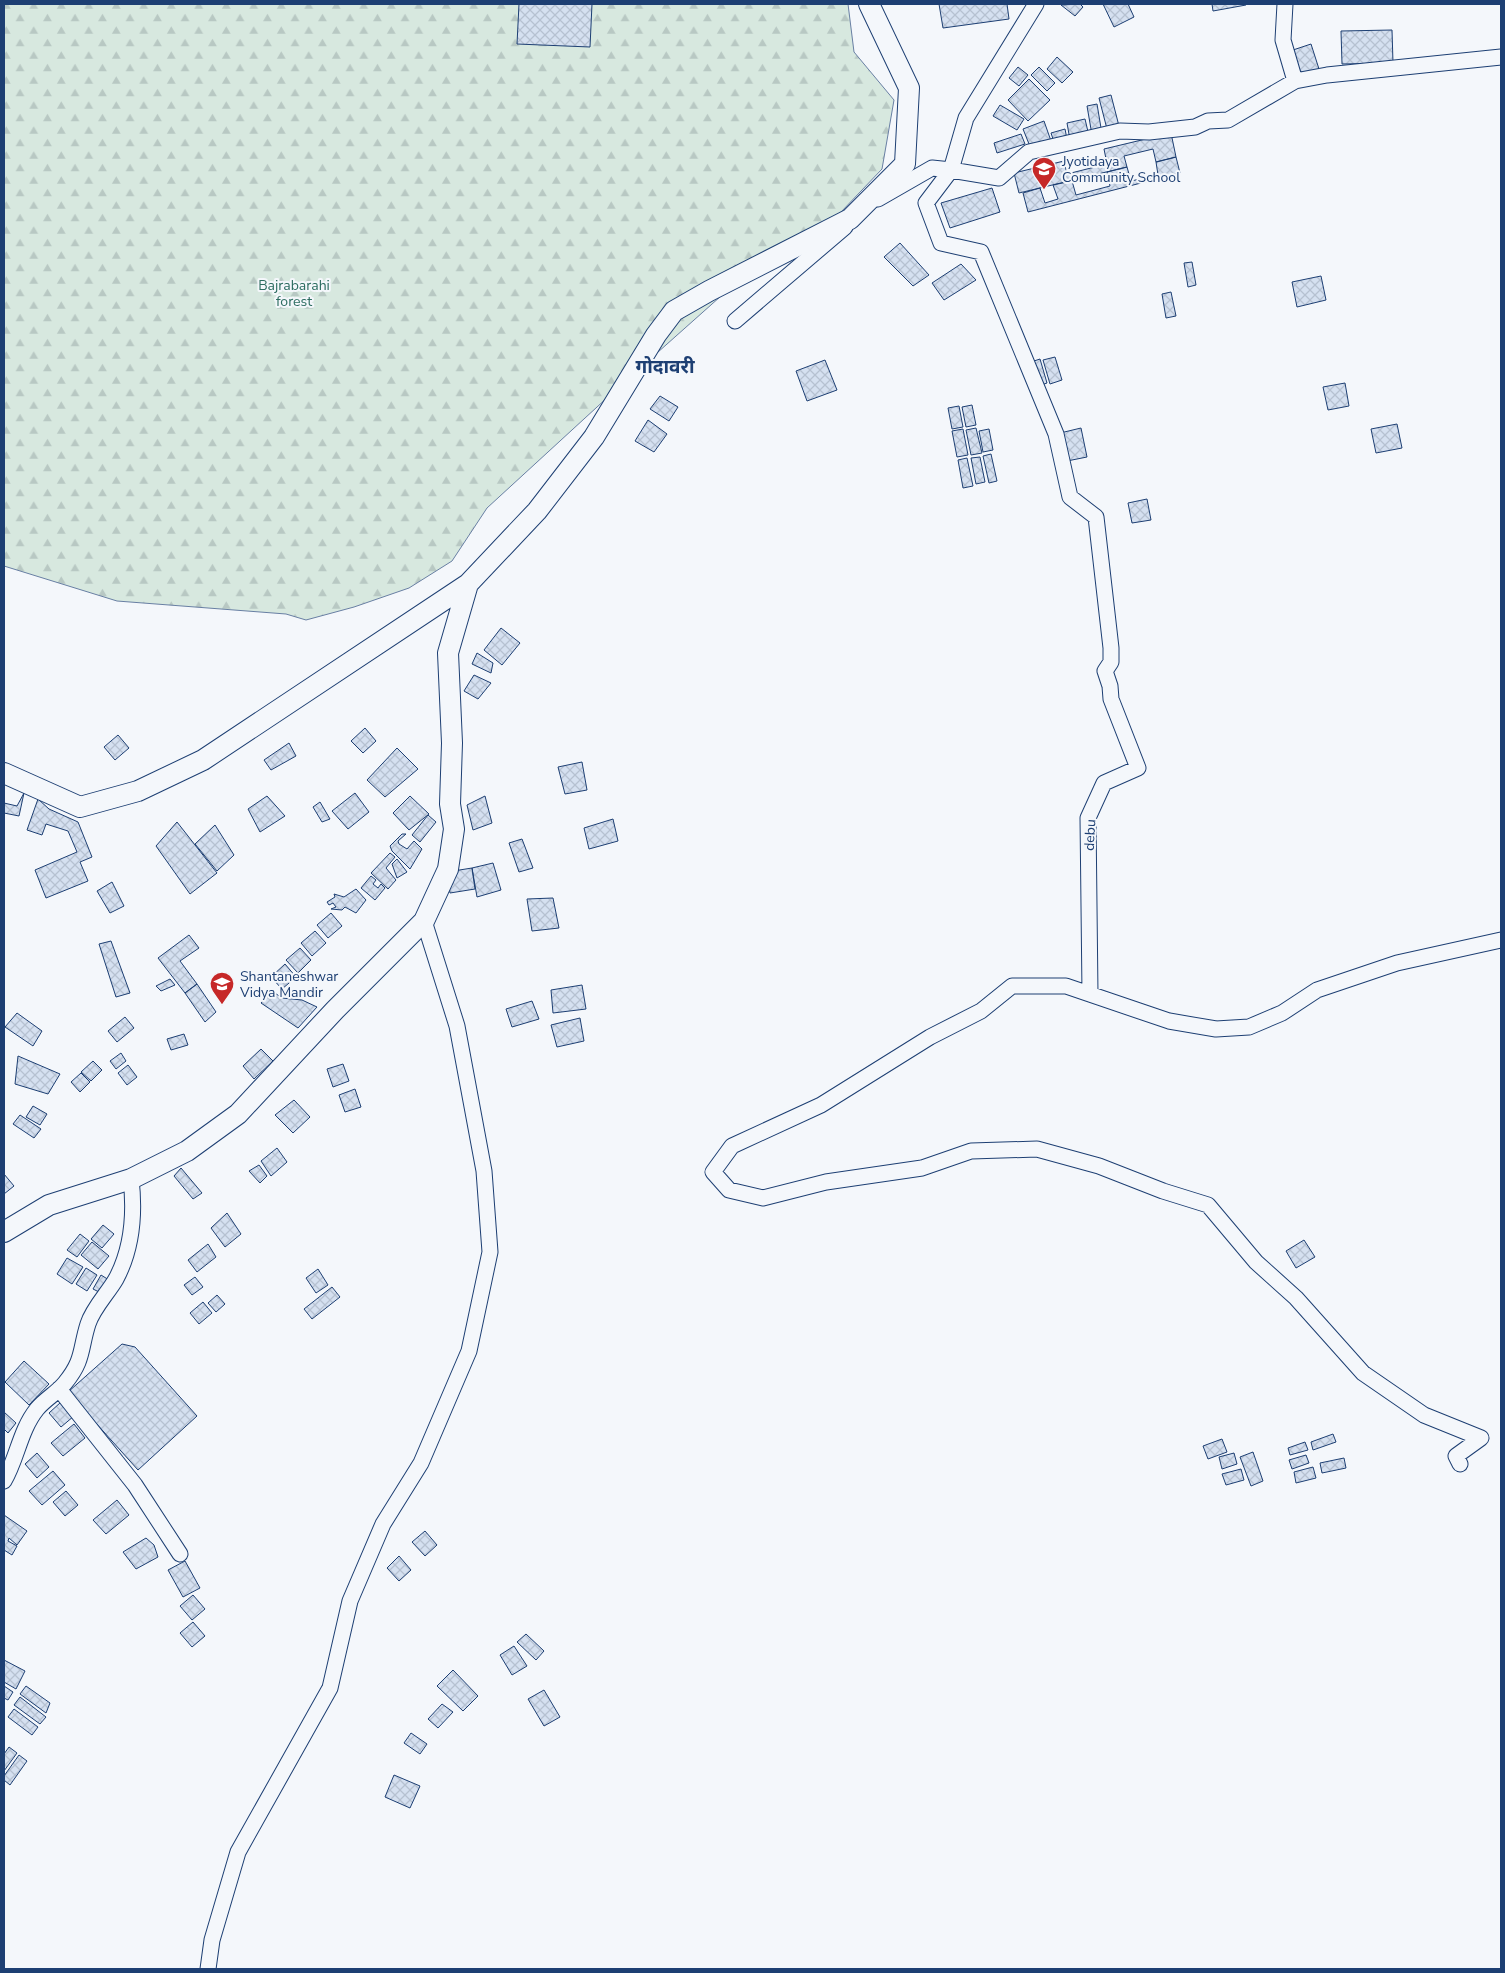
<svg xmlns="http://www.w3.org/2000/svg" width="1505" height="1973" viewBox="0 0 1505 1973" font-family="'Nunito Sans','Noto Sans Devanagari',sans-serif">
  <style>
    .forest { fill: url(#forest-firs); stroke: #687fa3 }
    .building { fill: url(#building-cross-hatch); stroke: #1d3f73 }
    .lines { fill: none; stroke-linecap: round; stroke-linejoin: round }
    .minor-casing { stroke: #1d3f73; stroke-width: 17 }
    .tertiary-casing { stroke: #1d3f73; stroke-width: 22 }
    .minor { stroke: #f4f7fb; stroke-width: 15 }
    .tertiary { stroke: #f4f7fb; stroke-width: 20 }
    .labels { text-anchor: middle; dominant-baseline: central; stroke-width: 4; stroke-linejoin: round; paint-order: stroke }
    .poi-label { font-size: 14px; fill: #1d3f73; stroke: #f4f7fb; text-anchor: start }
    .park-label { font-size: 14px; fill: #2c6c60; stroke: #f4f7fb }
    .street-label { font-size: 14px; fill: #1d3f73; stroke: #f4f7fb }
    .district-label { font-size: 19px; font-weight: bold; fill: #1d3f73; stroke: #f4f7fb }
  </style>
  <defs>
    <pattern id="forest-firs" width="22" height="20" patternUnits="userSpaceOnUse" patternTransform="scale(1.25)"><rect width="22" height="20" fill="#d7e8df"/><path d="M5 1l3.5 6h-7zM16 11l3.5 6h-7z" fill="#b8c8c3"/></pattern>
    <pattern id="building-cross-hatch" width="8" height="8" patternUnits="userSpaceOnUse" patternTransform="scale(1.25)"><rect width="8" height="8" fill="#d5e0f0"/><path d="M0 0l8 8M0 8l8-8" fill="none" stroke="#b6c1d1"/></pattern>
  </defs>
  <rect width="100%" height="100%" fill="#f4f7fb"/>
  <path class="forest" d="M4 4H848L854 52 894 100 882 169 841 212 730 288 621 385 487 508 452 561 409 588 354 607 306 620 286 614 117 601 4 566Z"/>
  <path class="building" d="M519 4H592L590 47 517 44Z
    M939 4H1007L1009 19 943 28Z
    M1080 4 1083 7 1075 16 1061 5Z
    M1103 4H1128L1134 17 1114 27Z
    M1212 4H1246V5L1213 11Z
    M1392 30 1393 63 1342 64 1341 31Z
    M1311 44 1319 69 1296 77 1287 52Z
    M1057 57 1073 72 1062 83 1047 69Z
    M1018 67 1028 75 1019 86 1009 78Z
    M1039 67 1055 83 1047 91 1031 75Z
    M1029 79 1050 100 1028 121 1008 100Z
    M1111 95 1119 126 1107 129 1099 98Z
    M1097 104 1102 134 1092 135 1087 106Z
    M1000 105 1024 119 1017 130 993 116Z
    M1085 119 1089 136 1070 140 1067 123Z
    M1044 121 1051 141 1031 149 1023 129Z
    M1065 129 1067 139 1054 142 1051 133Z
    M1171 133 1176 157 1156 162 1153 149 1124 156 1127 167 1019 193 1014 173 1064 161 1067 174 1107 164 1104 149Z
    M1021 134 1025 144 997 153 994 143Z
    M1176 157 1180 173 1028 212 1023 193 1040 188 1045 203 1058 199 1053 185 1072 181 1076 195 1110 186 1107 172 1127 167 1131 181 1158 175 1156 162Z
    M992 188 1000 212 950 228 941 203Z
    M900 243 929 275 913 286 884 257Z
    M1192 262 1196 285 1188 287 1184 263Z
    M961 264 976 280 944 300 932 283Z
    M1321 276 1326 300 1297 307 1292 282Z
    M1171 292 1176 316 1166 318 1162 294Z
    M1055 357 1062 380 1050 384 1043 360Z
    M1040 359 1047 383 1036 387 1028 363Z
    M825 360 837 390 807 401 796 371Z
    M1345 383 1349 406 1328 410 1323 387Z
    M660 396 678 407 669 421 650 409Z
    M972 405 976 425 966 427 962 407Z
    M959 406 963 427 952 429 948 408Z
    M648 420 667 434 654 452 635 441Z
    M1397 424 1402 448 1376 453 1371 429Z
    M976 428 982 453 971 455 966 430Z
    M1081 428 1087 457 1062 462 1056 434Z
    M963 429 968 455 957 457 952 431Z
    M989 429 993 450 983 452 979 431Z
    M991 454 997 481 989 483 983 456Z
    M980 457 985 482 976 484 971 458Z
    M967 458 973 486 963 488 958 460Z
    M1147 499 1151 520 1132 523 1128 503Z
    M501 628 520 643 502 665 484 650Z
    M477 653 493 663 491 673 472 664Z
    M474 675 491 683 478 699 464 691Z
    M365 728 376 741 363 753 351 741Z
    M118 735 129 748 115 760 104 747Z
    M289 743 296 756 271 770 264 760Z
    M397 748 418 769 385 797 367 780Z
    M582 762 587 790 565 794 558 767Z
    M24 793 19 816 4 813V803L17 806Z
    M355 793 369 812 348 829 332 811Z
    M267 796 285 816 260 832 248 809Z
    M410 796 429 814 409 830 393 813Z
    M485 796 492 823 473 830 467 805Z
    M38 799 49 809 78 822 92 857 80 862 88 881 46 898 35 870 77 852 68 831 46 824 42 835 27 830Z
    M320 802 330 819 322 822 313 807Z
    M428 815 436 822 420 842 412 835Z
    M613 819 618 841 589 849 584 828Z
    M177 822 217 873 190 894 156 846Z
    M215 825 234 855 217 871 195 844Z
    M402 834H406L398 841 399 844 407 849 414 841 422 849 410 869 392 851 390 846Z
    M522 839 533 868 519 872 509 843Z
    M390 853 395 857 386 868 396 880 388 889 371 873Z
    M397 859 407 872 397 878 392 864Z
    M493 863 501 890 477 897 472 868Z
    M472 868 475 889 450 893 447 872Z
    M371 876 376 880 373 884 378 888 381 884 385 888 375 900 361 888Z
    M112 882 124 906 110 913 97 891Z
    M356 889 366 900 356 913 345 907 342 910 331 909 336 907 333 903 329 905 327 902 335 897 334 894 344 897Z
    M553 898 559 928 532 931 527 899Z
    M331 913 342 926 328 938 317 925Z
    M315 931 326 943 312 956 301 943Z
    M189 935 199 948 180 961 197 984 185 993 158 958Z
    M111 941 130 993 116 997 99 944Z
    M300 948 311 960 298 973 286 960Z
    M285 964 296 977 282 989 271 977Z
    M170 979 175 985 161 991 156 986Z
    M197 984 216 1012 205 1022 185 993Z
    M582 985 586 1009 553 1013 551 990Z
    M272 991 282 998 302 1000 317 1007 298 1028 261 1003Z
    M532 1001 539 1019 512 1027 506 1009Z
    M17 1013 42 1031 33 1046 5 1027Z
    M125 1017 134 1028 117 1042 108 1031Z
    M580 1018 584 1041 557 1047 551 1025Z
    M184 1034 188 1045 171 1050 167 1039Z
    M261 1049 273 1061 254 1079 243 1066Z
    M121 1053 126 1061 116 1069 110 1061Z
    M18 1056 60 1074 48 1094 15 1084Z
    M93 1061 102 1070 91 1081 81 1072Z
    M343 1064 349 1081 333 1087 327 1069Z
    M128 1065 137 1077 127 1085 118 1073Z
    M81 1073 90 1082 80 1092 71 1082Z
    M355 1089 361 1107 345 1112 339 1095Z
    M294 1100 310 1117 293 1133 275 1115Z
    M33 1106 47 1114 40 1125 26 1117Z
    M20 1115 41 1129 34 1138 13 1124Z
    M277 1148 287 1162 271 1176 261 1161Z
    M259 1165 267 1176 260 1183 249 1171Z
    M181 1168 202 1193 193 1199 174 1176Z
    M4 1174 14 1186 4 1194Z
    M227 1213 241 1234 225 1247 211 1228Z
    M103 1225 114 1234 102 1248 91 1239Z
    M80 1234 89 1241 77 1257 67 1250Z
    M1304 1240 1315 1257 1296 1268 1286 1251Z
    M92 1242 109 1256 98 1269 81 1255Z
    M208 1244 216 1257 197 1272 188 1260Z
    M67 1258 83 1267 72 1284 57 1274Z
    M86 1268 97 1275 87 1291 76 1284Z
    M318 1269 328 1285 316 1293 306 1278Z
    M101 1275 109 1280 101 1293 93 1289Z
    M195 1277 203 1287 192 1295 184 1285Z
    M332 1287 340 1297 312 1319 304 1309Z
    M217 1295 225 1304 216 1312 208 1303Z
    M203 1302 212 1313 199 1324 190 1313Z
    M122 1344 135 1347 197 1416 138 1470 68 1392Z
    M24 1361 49 1384 29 1405 5 1382Z
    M61 1402 74 1416 61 1427 49 1413Z
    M4 1412 16 1423 8 1433 4 1429Z
    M74 1424 85 1438 63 1456 51 1443Z
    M1333 1434 1336 1442 1313 1450 1311 1442Z
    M1222 1439 1227 1452 1208 1459 1203 1446Z
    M1305 1442 1308 1450 1290 1455 1288 1448Z
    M1253 1452 1263 1481 1251 1486 1240 1457Z
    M37 1453 49 1467 37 1478 25 1464Z
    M1234 1453 1237 1464 1222 1469 1219 1457Z
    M1306 1455 1309 1463 1292 1469 1289 1460Z
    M1344 1458 1346 1468 1322 1473 1320 1463Z
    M1313 1467 1316 1478 1296 1483 1294 1472Z
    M1241 1469 1244 1480 1226 1485 1222 1474Z
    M53 1471 65 1485 42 1505 29 1491Z
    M66 1491 78 1505 65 1516 53 1502Z
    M117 1500 129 1515 106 1534 93 1520Z
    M4 1515 27 1531 17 1545 9 1538 8 1541 17 1546 12 1555 4 1550Z
    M425 1531 437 1545 425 1556 412 1542Z
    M146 1538 154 1545 158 1557 136 1569 123 1552Z
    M399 1556 411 1570 399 1581 387 1568Z
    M185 1561 200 1588 183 1597 168 1570Z
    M193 1595 205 1609 192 1620 180 1606Z
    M193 1622 205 1636 192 1647 180 1633Z
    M526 1634 544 1651 536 1660 517 1642Z
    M514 1646 527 1666 512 1675 500 1655Z
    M4 1660 25 1671 16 1689 4 1682Z
    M453 1670 478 1696 463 1711 437 1686Z
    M4 1686 13 1692 8 1700 4 1698Z
    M26 1686 50 1703 46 1713 20 1694Z
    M544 1690 560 1717 544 1726 528 1699Z
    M20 1697 46 1717 40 1724 14 1705Z
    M442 1704 453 1712 438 1728 428 1719Z
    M14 1709 38 1727 32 1735 8 1717Z
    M411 1733 427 1744 420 1754 404 1743Z
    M9 1747 17 1753 4 1771V1754Z
    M19 1755 27 1761 10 1785 4 1780V1776Z
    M394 1775 420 1786 410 1808 385 1797Z"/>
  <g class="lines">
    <defs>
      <path id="minor" d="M1285 4 1283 40 1295 81
        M878 199 932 168 951 170 966 118 1036 4
        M735 321 845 227
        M1090 994 1088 818 1104 783 1138 768 1111 699 1110 686 1105 671 1111 662V648L1096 517 1070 497 1056 434 981 252 941 243 926 203 951 170 999 178 1029 152 1120 131 1149 132 1195 127 1208 121 1228 120 1295 81 1327 75 1501 57
        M59 1389 135 1485 180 1554
        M1460 1464 1456 1456 1481 1438 1424 1415 1363 1373 1296 1298 1256 1262 1208 1205 1163 1191 1099 1166 1037 1149 971 1151 922 1168 826 1182 763 1198 729 1190 713 1172 732 1146 821 1105 930 1037 981 1011 1012 986H1066L1169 1021 1216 1029 1249 1027 1282 1013 1317 990 1397 963 1501 940
        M4 1481C17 1459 20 1430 37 1409 45 1399 57 1393 65 1383 84 1360 80 1349 88 1324 93 1308 108 1293 116 1279 133 1247 135 1213 131 1179
        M208 1969 212 1940 238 1852 330 1688 350 1601 383 1524 421 1463 469 1351 490 1252 484 1171 457 1026 424 921"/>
      <path id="tertiary" d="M4 773 80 807 138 791 203 760 468 584
        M4 1232 49 1205 131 1179 187 1151 238 1114 335 1010 424 921 448 869 454 829 450 804 452 743 448 653 468 584 537 511 594 437 656 335 674 311 709 291 850 219 905 164 909 88 869 4"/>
    </defs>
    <use href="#minor" class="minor-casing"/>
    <use href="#tertiary" class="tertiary-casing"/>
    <use href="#minor" class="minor"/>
    <use href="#tertiary" class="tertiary"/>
  </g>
  <defs>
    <symbol id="school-pin" viewBox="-11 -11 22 30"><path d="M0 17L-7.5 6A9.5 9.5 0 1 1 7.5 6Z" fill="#c62828" stroke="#f4f7fb"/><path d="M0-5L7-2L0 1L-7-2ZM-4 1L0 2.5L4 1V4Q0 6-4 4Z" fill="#fff"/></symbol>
  </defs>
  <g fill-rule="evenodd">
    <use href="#school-pin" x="1030" y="155" width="28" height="38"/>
    <use href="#school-pin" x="208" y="970" width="28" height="38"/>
  </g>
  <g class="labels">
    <g class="poi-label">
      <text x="1062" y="161">Jyotidaya<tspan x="1062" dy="16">Community School</tspan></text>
      <text x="240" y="976">Shantaneshwar<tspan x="240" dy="16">Vidya Mandir</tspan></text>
    </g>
    <g class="park-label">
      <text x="294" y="285">Bajrabarahi<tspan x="294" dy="16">forest</tspan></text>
    </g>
    <g class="street-label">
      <text transform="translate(1090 835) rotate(-87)">debu</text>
    </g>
    <g class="district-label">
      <text x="665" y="367">गोदावरी</text>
    </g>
  </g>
  <rect width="1505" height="1973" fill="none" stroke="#1d3f73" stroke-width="10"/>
</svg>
